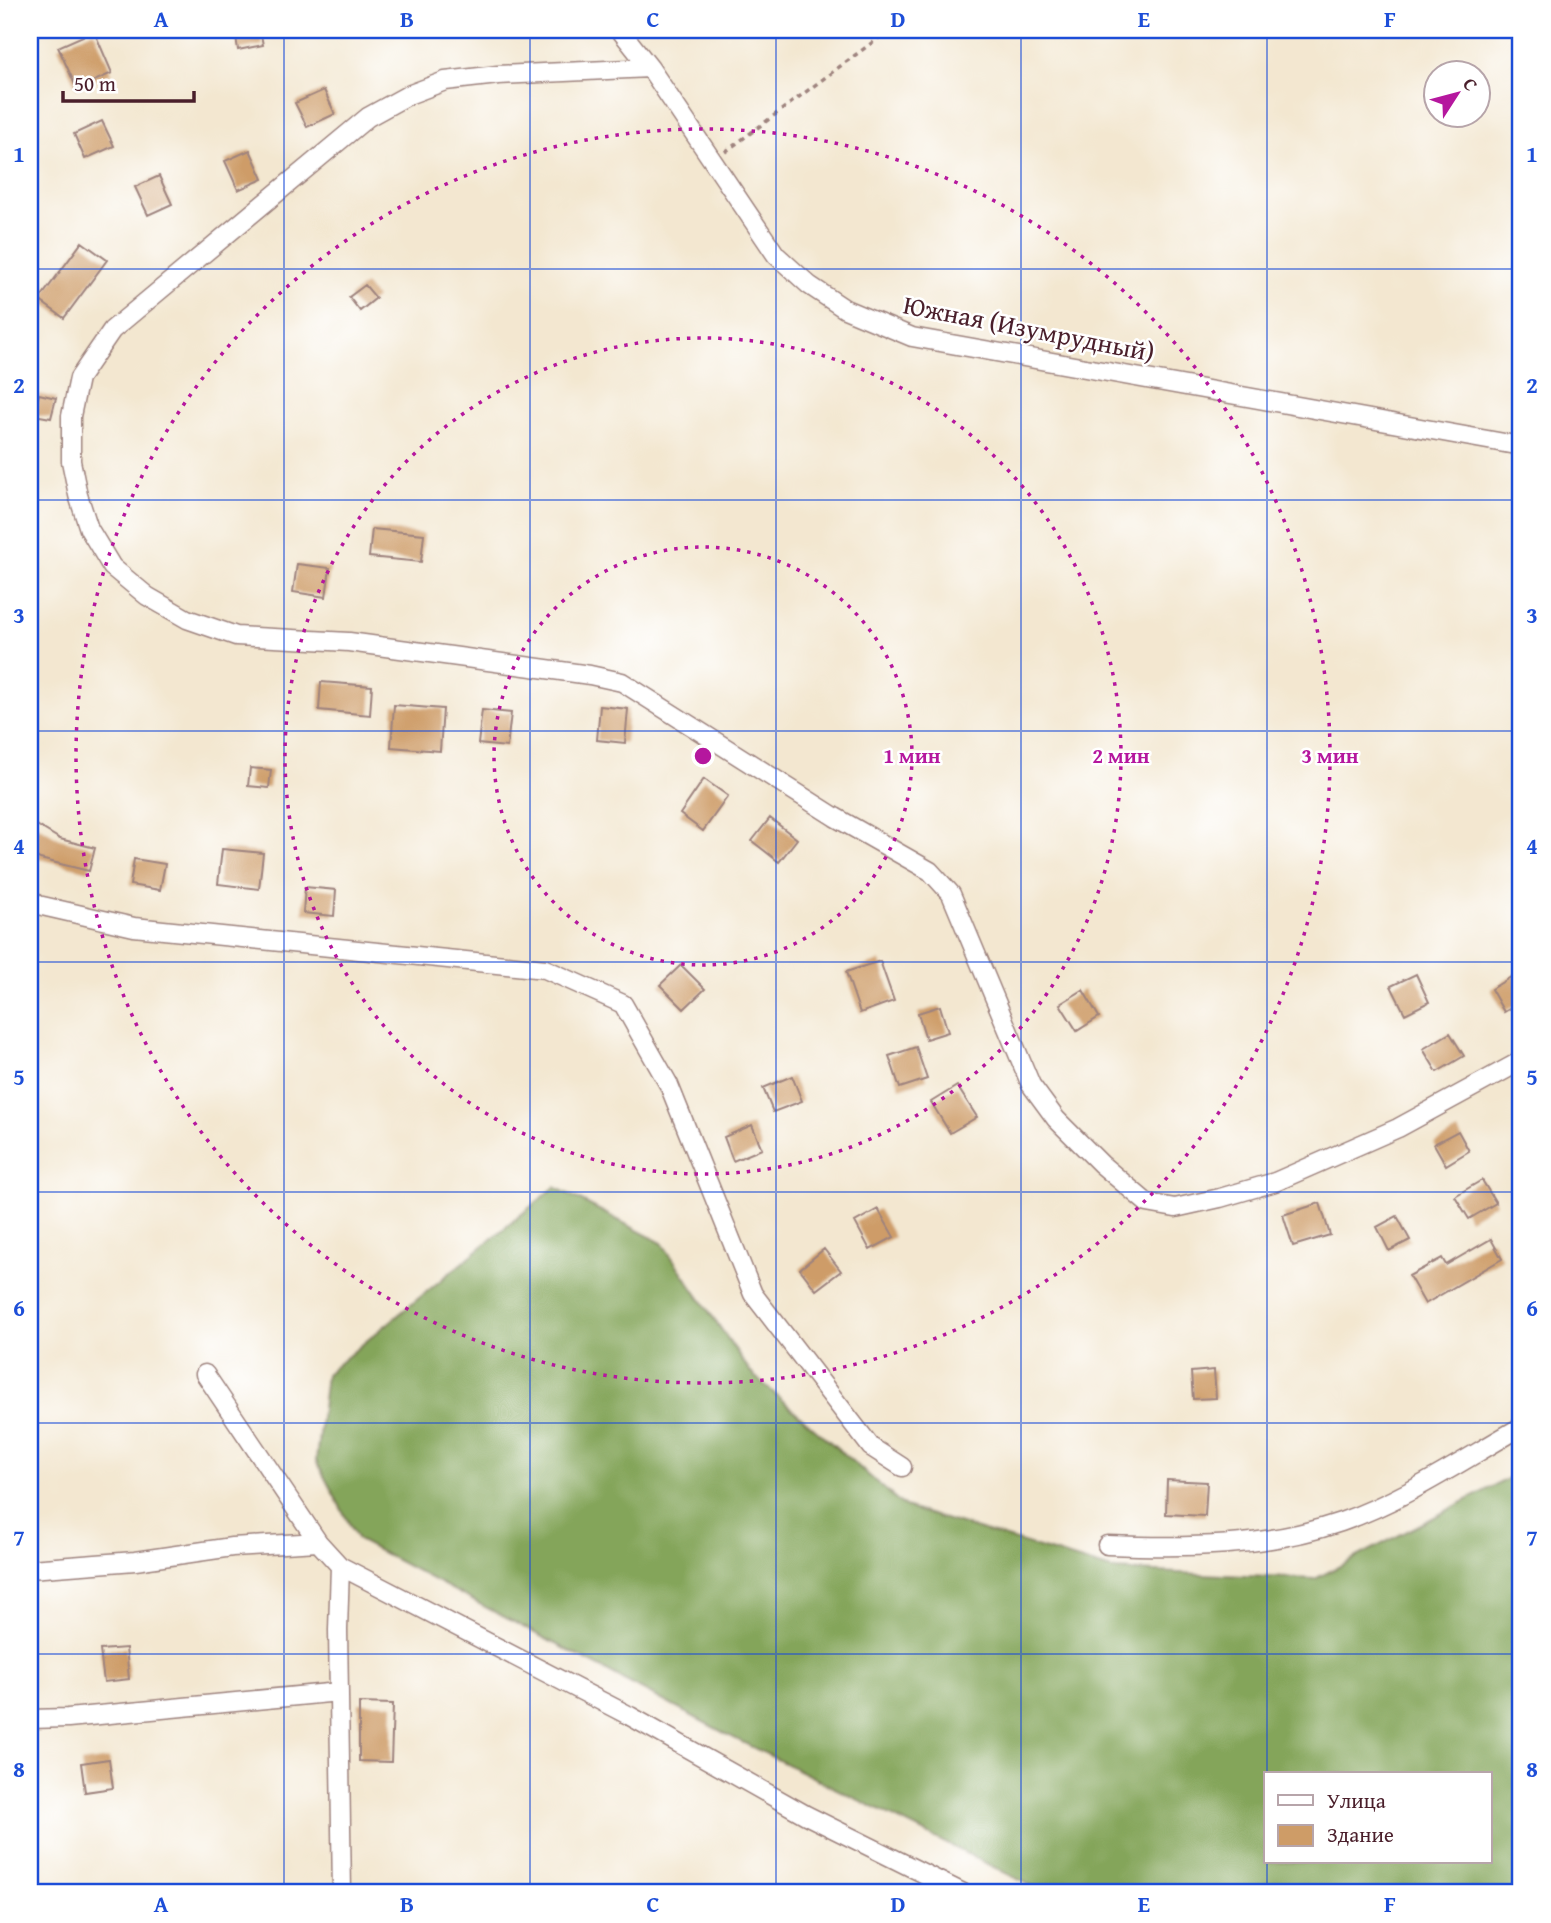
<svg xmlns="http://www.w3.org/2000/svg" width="1551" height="1923" viewBox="0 0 1551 1923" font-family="'Gentium Book Plus',serif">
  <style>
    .forest { fill: #84a55a; stroke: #676242; stroke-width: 2; fill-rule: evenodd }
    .building { fill: #ce9c67 }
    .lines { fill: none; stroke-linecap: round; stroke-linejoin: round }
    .minor-casing { stroke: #9e837e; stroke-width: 21 }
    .path { stroke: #9e837e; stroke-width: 3.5; stroke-dasharray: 5 5; stroke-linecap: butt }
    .minor { stroke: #fff; stroke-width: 18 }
    .grid { fill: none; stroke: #1d4ed8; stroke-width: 2; stroke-opacity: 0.55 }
    .ring { fill: none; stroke: #b5179e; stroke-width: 3.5; stroke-dasharray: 3.5 7 }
    .labels { text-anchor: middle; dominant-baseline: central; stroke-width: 5; stroke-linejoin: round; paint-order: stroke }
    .street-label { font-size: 26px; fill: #4a1f2b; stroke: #fff }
    .centre { fill: #b5179e; stroke: #fff; stroke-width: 3.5 }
    .ring-label { font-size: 21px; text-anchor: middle; font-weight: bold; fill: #b5179e; stroke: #fff; stroke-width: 5; stroke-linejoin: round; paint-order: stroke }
    .neatline { fill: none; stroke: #1d4ed8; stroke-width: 2.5 }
    .grid-label { font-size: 23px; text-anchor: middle; font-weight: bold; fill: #1d4ed8 }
  </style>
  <rect width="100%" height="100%" fill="#fff"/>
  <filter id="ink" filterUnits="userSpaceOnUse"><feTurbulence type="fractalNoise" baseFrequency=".0143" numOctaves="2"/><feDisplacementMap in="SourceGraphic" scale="14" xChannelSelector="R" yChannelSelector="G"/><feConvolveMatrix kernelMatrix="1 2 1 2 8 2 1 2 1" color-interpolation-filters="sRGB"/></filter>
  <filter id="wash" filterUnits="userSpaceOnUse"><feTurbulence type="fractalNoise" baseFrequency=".00686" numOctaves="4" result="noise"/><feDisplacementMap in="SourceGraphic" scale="28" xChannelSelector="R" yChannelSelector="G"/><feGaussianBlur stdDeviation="1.57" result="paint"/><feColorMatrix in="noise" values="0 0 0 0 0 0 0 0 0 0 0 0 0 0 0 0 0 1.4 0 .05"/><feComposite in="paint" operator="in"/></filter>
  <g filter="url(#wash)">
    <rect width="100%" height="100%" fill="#f3e7d0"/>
    <path class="forest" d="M555 1187 662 1243 752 1374 905 1507 1112 1570 1315 1579 1521 1472V1893H1046L732 1737 358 1540 316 1461 326 1374ZM1266 1774H1490V1862H1266Z"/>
    <g id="blocks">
      <path class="building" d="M235 30H260L263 45 238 50Z
        M94 31 112 73 77 89 58 47Z
        M324 90 335 114 307 127 295 103Z
        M102 121 114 146 85 159 74 134Z
        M250 150 263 179 238 190 225 161Z
        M159 176 172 204 148 215 135 187Z
        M82 242 107 260 64 318 39 300Z
        M365 285 376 298 360 311 349 297Z
        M39 394 56 398 51 418 34 415Z
        M372 529 424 534 421 562 369 557Z
        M297 564 330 568 326 597 293 592Z
        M321 682 372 686 370 715 319 710Z
        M394 705 443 709 440 751 391 747Z
        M600 706 628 709 625 743 597 740Z
        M482 710 511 713 507 747 478 744Z
        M250 768 271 770 269 788 248 786Z
        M704 779 728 796 703 831 680 814Z
        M770 818 797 839 779 862 752 841Z
        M30 821 60 839 95 848 89 871 40 859 30 853Z
        M222 849 263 853 259 889 218 884Z
        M134 859 165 864 160 890 130 885Z
        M305 887 336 890 334 916 303 913Z
        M880 961 894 1001 860 1013 846 972Z
        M681 965 705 989 684 1009 660 985Z
        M1521 971V1002L1504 1012 1491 989Z
        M1416 974 1429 1002 1405 1014 1391 986Z
        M1083 990 1099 1017 1077 1031 1060 1004Z
        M940 1006 948 1032 926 1039 918 1013Z
        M1450 1033 1464 1056 1437 1072 1423 1049Z
        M916 1047 927 1079 900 1088 889 1056Z
        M792 1076 802 1101 773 1112 763 1088Z
        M957 1086 977 1117 950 1133 931 1102Z
        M752 1125 762 1149 733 1161 724 1137Z
        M1458 1131 1469 1151 1446 1165 1434 1144Z
        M1482 1180 1496 1203 1469 1219 1455 1196Z
        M1320 1203 1330 1235 1293 1246 1283 1215Z
        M878 1209 894 1237 870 1250 855 1222Z
        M1397 1216 1410 1240 1389 1251 1377 1227Z
        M1491 1239 1502 1259 1425 1304 1409 1276 1442 1258 1446 1265Z
        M824 1249 841 1271 816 1290 800 1269Z
        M1214 1370 1216 1398 1193 1399 1191 1372Z
        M1167 1480 1207 1482 1205 1516 1166 1514Z
        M126 1648 129 1679 104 1682 100 1650Z
        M359 1703 393 1704 391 1762 359 1761Z
        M109 1759 113 1788 85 1792 81 1763Z"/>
    </g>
  </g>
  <g filter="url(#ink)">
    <use href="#blocks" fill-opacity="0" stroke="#9e837e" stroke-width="2"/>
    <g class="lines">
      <defs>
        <path id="minor" d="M620 30 650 68 776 255 809 285 845 309 912 337 1521 446
          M650 68 498 75 445 81 408 95 368 117 112 330 79 378 71 416V461L78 495 89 529 112 567 147 596 187 619 236 636 349 642 590 675 622 682 835 817 930 871 951 894 1031 1085 1056 1119 1101 1164 1147 1203 1175 1208 1220 1198 1275 1182 1398 1128 1521 1061
          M30 898 38 905 134 927 545 969 623 1004 669 1085 753 1294 871 1447 902 1467
          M205 1374 318 1542 340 1566 630 1716 806 1815 963 1893
          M1107 1545C1186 1548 1265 1548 1341 1522 1404 1500 1463 1460 1521 1427
          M340 1566 338 1630 342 1893
          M30 1569 135 1561 232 1547 318 1542
          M30 1719 68 1718 339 1692"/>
      </defs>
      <use href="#minor" class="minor-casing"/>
      <path class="path" d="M725 152 889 30"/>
      <use href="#minor" class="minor"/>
    </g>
  </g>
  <path class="grid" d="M284 30V1893M530 30V1893M776 30V1893M1021 30V1893M1267 30V1774M30 269H1521M30 500H1521M30 731H1521M30 962H1521M30 1192H1521M30 1423H1521M30 1654H1521M1267 1862V1893"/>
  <g class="ring">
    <circle cx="703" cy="756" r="209"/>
    <circle cx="703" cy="756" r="418"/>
    <circle cx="703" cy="756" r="627"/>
  </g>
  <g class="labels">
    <g class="street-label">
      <text transform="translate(1029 328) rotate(11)">Южная (Изумрудный)</text>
    </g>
  </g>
  <circle cx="703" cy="756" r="10" class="centre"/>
  <g class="ring-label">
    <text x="912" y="763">1 мин</text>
    <text x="1121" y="763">2 мин</text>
    <text x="1330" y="763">3 мин</text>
  </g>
  <rect width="1551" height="1923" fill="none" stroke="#fff" stroke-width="77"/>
  <rect x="1264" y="1772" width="228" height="91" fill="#ffffff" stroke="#b7a5aa" stroke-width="2"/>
  <rect x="1278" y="1795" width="35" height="10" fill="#ffffff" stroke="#b7a5aa" stroke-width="2"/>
  <text x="1327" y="1808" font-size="21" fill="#4a1f2b">Улица</text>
  <rect x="1278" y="1825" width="35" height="21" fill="#ce9c67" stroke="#b7a5aa" stroke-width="2"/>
  <text x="1327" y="1842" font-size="21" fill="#4a1f2b">Здание</text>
  <g transform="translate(1457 94) rotate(54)"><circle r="33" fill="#ffffff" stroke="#b7a5aa" stroke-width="2"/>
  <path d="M0-5L12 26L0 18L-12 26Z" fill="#b5179e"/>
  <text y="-10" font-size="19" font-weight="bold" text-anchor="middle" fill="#4a1f2b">С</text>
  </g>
  <path d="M63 91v10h131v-10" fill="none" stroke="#4a1f2b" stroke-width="3.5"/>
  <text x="74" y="91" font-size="21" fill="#4a1f2b" stroke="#ffffff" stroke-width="5" paint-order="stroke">50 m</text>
  <rect x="38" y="38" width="1474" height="1846" class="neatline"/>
  <g class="grid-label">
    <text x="161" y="27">A</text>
    <text x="407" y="27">B</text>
    <text x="653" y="27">C</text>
    <text x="898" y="27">D</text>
    <text x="1144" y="27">E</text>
    <text x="1390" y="27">F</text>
    <text x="19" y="162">1</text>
    <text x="1532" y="162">1</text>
    <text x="19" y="393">2</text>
    <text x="1532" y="393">2</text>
    <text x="19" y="623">3</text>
    <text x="1532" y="623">3</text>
    <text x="19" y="854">4</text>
    <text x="1532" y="854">4</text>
    <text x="19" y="1085">5</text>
    <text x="1532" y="1085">5</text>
    <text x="19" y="1316">6</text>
    <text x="1532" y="1316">6</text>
    <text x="19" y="1546">7</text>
    <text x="1532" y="1546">7</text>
    <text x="19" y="1777">8</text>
    <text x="1532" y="1777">8</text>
    <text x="161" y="1912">A</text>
    <text x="407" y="1912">B</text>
    <text x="653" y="1912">C</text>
    <text x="898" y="1912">D</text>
    <text x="1144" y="1912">E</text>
    <text x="1390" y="1912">F</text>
  </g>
</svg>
